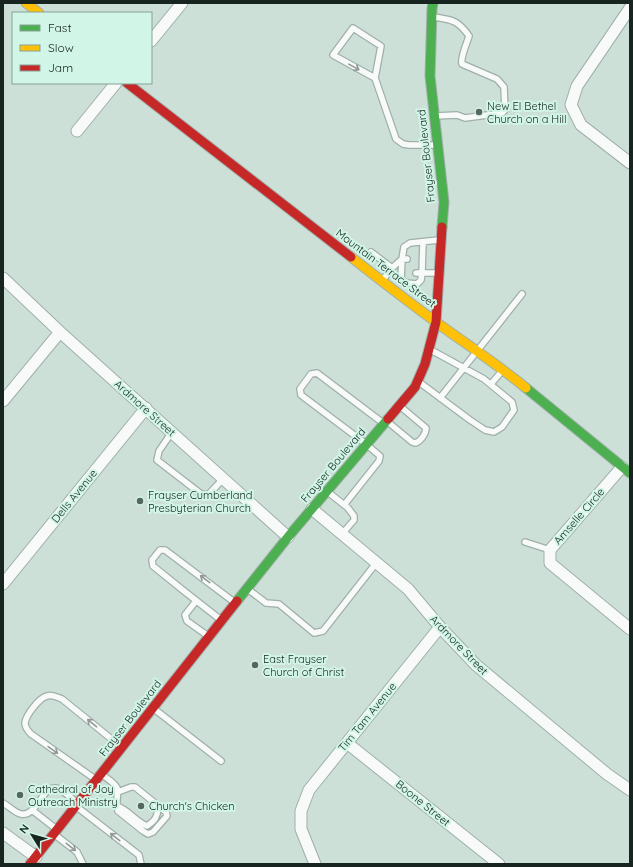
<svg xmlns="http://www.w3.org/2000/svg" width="633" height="867" viewBox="0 0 633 867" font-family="Quicksand,sans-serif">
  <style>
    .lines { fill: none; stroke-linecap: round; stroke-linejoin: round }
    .lane-casing { stroke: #a0afa9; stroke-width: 8 }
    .street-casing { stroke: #a0afa9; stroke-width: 13 }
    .fast-casing { stroke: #a0afa9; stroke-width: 11 }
    .slow-casing { stroke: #a0afa9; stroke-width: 11 }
    .jam-casing { stroke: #a0afa9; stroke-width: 11 }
    .lane { stroke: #f7faf9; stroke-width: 5.5 }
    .street { stroke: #f7faf9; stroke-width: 11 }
    .fast { stroke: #4caf50; stroke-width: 9 }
    .slow { stroke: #ffc107; stroke-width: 9 }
    .jam { stroke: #c62828; stroke-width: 9 }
    .oneway { stroke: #929a97 }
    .poi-dot { fill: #566660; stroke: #d1f5e6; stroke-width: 1.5 }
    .labels { text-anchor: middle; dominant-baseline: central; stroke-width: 4; stroke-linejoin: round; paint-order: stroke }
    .poi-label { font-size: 11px; fill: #17241f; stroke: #d1f5e6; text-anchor: start }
    .street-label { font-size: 11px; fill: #17241f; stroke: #d1f5e6 }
  </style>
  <rect width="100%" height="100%" fill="#cce0d8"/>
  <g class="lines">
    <defs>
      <path id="lane" d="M434 17C452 20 458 20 469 36 467 43 460 58 462 64L497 79 504 87 505 110 502 113 465 118 457 115 435 116
        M375 78 333 55 353 28 381 46 375 78 396 139 403 144 409 145H435
        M423 242 422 273H437
        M371 252 392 268
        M416 273H422L421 280 417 284 406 283 401 279 402 259 404 247 410 243 439 240
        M382 281 392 268 402 259H407
        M419 382 470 420 485 430 494 432 502 427 514 410 512 402 484 379 431 350
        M491 384 502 371
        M440 398 522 294
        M388 422 412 442 415 443C420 442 426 434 426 428L401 407
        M172 432 159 451 157 460 201 494 208 495 223 479
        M328 492 348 508 354 516V520L342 534
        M344 505 379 461 380 456 366 444 301 395 300 389 311 374 317 373 383 423
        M525 542 550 550
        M249 590 266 603 279 604 314 633 323 631 377 562
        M196 601 185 615 187 621 208 636
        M221 620 184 591 153 566 152 560 160 550H165L234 602
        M153 708 221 761
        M101 774C106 778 114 782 117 788 119 792 115 803 118 811L143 831 148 834 153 832 167 816 166 812 135 787H131L118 792
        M95 779 31 734C28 731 25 727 25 723 26 715 39 698 47 696 52 694 57 697 62 699L120 746
        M3 803C9 806 15 813 21 814 37 817 42 786 56 788 62 789 71 798 76 802
        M116 806C128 809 136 822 147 826 155 821 157 817 158 809L155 805
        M77 807 139 855 141 864
        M32 810 55 828
        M54 834 77 852 83 864"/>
      <path id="street" d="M630 8 577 86 571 105 581 125 630 163
        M151 41 182 3
        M77 131 116 83
        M3 278 60 332 288 537
        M3 401 60 332
        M622 467 550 550V563L630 629
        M312 509 408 589 440 627 476 665 607 774 630 790
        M3 584 146 408
        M347 743 499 864
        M3 833 36 857
        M315 864 301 829V811L309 790 440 627"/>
      <path id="fast" d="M433 3 432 9 430 76 444 202 442 227
        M526 388 630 473
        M237 601 288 537 388 419"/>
      <path id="slow" d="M26 3 39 13
        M351 257C379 279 407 301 436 322 466 344 497 364 526 388"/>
      <path id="jam" d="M127 83 351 257
        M388 419 415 387 425 364 436 322 442 227
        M30 864 237 601"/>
    </defs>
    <use href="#lane" class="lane-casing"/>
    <use href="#street" class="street-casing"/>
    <use href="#fast" class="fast-casing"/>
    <use href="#slow" class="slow-casing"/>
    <use href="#jam" class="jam-casing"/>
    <use href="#lane" class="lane"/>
    <use href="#street" class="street"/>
    <use href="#fast" class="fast"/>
    <use href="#slow" class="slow"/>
    <use href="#jam" class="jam"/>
  </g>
  <defs><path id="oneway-shaft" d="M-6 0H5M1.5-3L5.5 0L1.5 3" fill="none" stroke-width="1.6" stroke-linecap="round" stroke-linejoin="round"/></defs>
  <g class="oneway">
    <use href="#oneway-shaft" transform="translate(354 67) rotate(29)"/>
    <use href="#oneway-shaft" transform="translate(205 579) rotate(-143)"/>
    <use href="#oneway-shaft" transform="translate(92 723) rotate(-141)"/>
    <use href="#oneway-shaft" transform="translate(53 750) rotate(35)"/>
    <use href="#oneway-shaft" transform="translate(115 837) rotate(-142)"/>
    <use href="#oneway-shaft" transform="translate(71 847) rotate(38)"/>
  </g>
  <g class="poi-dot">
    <circle cx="479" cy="112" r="4"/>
    <circle cx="140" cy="501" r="4"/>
    <circle cx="255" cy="665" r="4"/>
    <circle cx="20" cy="795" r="4"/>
    <circle cx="141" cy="806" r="4"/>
  </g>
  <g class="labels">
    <g class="poi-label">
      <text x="487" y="106">New El Bethel<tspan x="487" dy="13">Church on a Hill</tspan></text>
      <text x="148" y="495">Frayser Cumberland<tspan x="148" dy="13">Presbyterian Church</tspan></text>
      <text x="263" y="659">East Frayser<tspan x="263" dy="13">Church of Christ</tspan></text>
      <text x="28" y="789">Cathedral of Joy<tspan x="28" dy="13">Outreach Ministry</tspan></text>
      <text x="149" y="806">Church's Chicken</text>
    </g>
    <g class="street-label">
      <text transform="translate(426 156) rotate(-96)">Frayser Boulevard</text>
      <text transform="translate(386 268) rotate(37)">Mountain Terrace Street</text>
      <text transform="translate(145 408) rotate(42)">Ardmore Street</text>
      <text transform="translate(333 465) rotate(-50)">Frayser Boulevard</text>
      <text transform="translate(74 496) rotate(-51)">Dells Avenue</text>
      <text transform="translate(579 516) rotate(-49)">Amselle Circle</text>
      <text transform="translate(459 645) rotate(46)">Ardmore Street</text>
      <text transform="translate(367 717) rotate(-51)">Tim Tam Avenue</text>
      <text transform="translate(130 718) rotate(-52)">Frayser Boulevard</text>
      <text transform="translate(423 803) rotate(39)">Boone Street</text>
    </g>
  </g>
  <rect width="633" height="867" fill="none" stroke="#17241f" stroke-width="8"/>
  <rect x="12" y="12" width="140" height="72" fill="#d1f5e6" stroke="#87a196"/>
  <rect x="20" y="25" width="20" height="6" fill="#4caf50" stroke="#87a196"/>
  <text x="48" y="32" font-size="12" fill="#17241f">Fast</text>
  <rect x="20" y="45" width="20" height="6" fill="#ffc107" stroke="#87a196"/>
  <text x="48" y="52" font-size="12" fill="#17241f">Slow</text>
  <rect x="20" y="65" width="20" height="6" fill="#c62828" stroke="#87a196"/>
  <text x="48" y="72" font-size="12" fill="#17241f">Jam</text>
  <g transform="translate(32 835) rotate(307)" stroke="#d1f5e6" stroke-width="3" paint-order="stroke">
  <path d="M0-3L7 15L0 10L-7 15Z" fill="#17241f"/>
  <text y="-6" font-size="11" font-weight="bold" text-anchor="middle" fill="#17241f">N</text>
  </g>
</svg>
